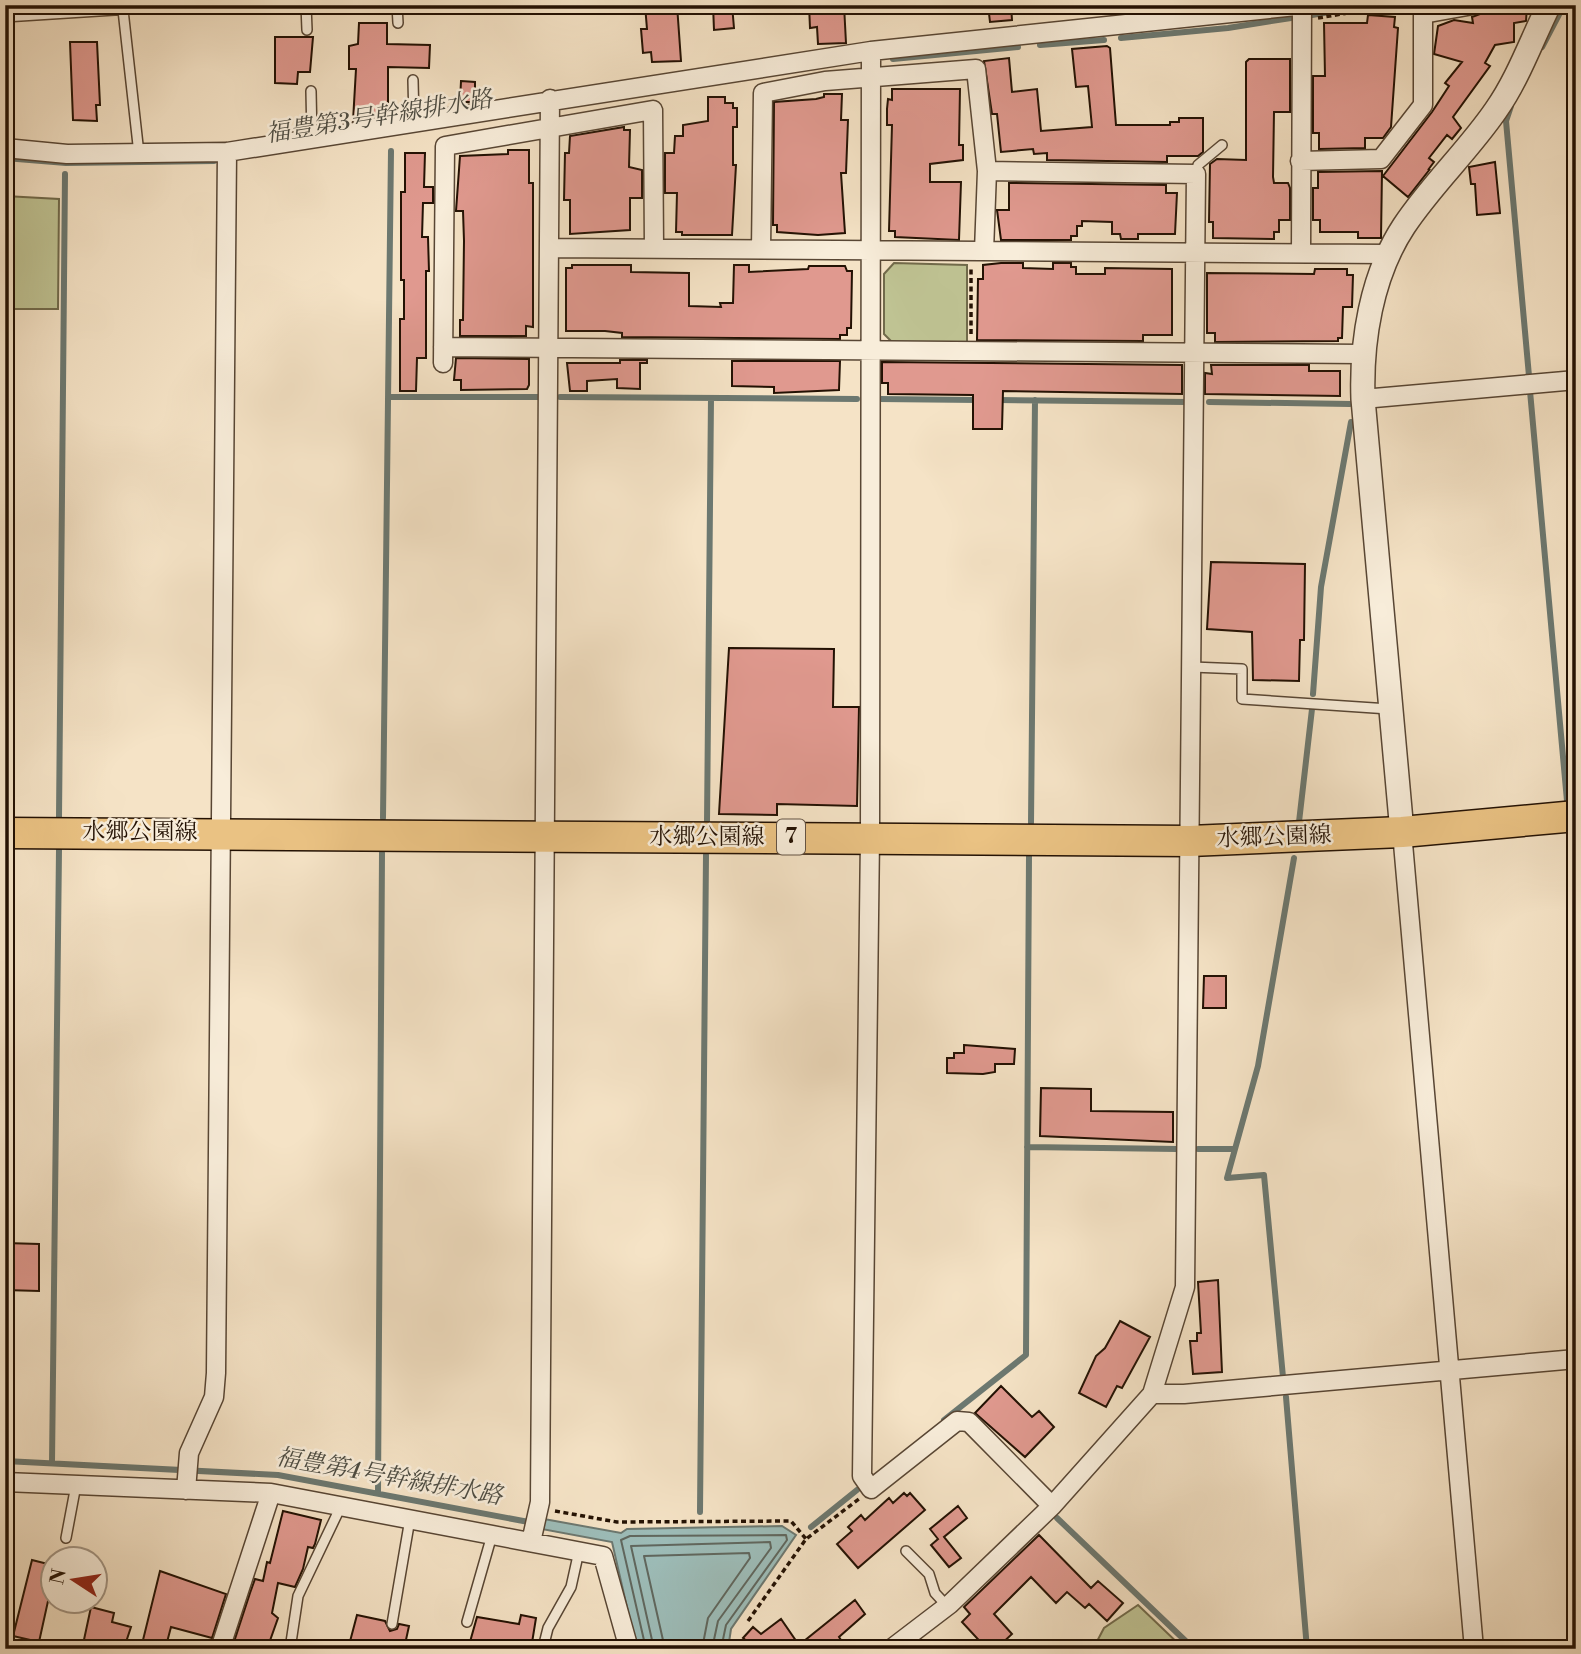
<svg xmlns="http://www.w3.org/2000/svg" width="1581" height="1654" viewBox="0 0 1581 1654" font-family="'Libre Bodoni','Noto Serif JP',serif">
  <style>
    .green { fill: #bfc393; stroke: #716a4b; stroke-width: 2 }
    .water { fill: #9dbdb9; stroke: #6c7870; stroke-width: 2 }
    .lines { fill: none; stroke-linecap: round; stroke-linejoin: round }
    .shore { stroke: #60675e; stroke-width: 2 }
    .stream { stroke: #6c7870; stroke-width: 6 }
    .building { fill: #e0998f; stroke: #231103; stroke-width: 2 }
    .service-casing { stroke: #584634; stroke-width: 12 }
    .minor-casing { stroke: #584634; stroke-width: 21 }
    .tertiary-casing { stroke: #584634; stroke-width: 26 }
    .primary-casing { stroke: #231103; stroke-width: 33 }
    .path { stroke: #231103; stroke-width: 3.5; stroke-dasharray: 5 3.5; stroke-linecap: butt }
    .service { stroke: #f8edda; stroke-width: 9 }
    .minor { stroke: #f8edda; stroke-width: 18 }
    .tertiary { stroke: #f8edda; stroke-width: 23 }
    .primary { stroke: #eac283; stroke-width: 30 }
    .labels { text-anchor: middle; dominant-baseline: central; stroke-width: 5; stroke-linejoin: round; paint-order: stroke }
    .shield { fill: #f8edda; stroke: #635344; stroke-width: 2 }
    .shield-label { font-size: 21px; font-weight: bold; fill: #231103 }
    .street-label { font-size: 23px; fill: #231103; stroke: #f8edda }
    .water-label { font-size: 24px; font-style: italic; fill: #4e4d43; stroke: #f8edda }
  </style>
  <rect width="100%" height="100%" fill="#f5e3c6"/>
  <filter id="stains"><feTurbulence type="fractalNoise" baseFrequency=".00286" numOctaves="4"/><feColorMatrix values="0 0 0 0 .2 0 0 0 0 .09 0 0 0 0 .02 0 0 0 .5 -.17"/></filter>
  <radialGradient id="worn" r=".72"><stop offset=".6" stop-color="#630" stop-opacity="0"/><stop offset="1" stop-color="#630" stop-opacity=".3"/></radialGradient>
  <path class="green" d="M5 196 59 199 58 309H5Z
    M894 263 967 265V343H893L884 334V274Z
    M1138 1605 1184 1649H1093L1104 1628Z"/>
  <path class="water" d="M533 1517 621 1533 627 1529 782 1526 796 1535 731 1629 728 1649H641L635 1642 612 1542 531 1527Z"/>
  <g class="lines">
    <path class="shore" d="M646 1649 621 1540 630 1536 786 1535 787 1540 726 1625 721 1649
      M654 1649 631 1546 770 1542 771 1548 718 1621 712 1649
      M665 1649 644 1556 749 1553 750 1558 708 1618 702 1649"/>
    <path class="stream" d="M1312 15 1370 5
      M1121 38 1228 28 1291 18
      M1040 45 1104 40
      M1542 47 1564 5
      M893 59 1018 47
      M1511 106 1506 121 1529 376
      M5 158 66 163 214 161
      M1530 391 1567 801
      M388 397H541
      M560 397 857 399
      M879 399 979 400
      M997 400 1187 402
      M1209 402 1350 404
      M1313 694 1321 587 1351 422
      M59 817 65 174
      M383 818 391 151
      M1299 822 1312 709
      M707 823 711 398
      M1031 823 1035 400
      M1570 835 1576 903
      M1027 1147 1177 1149
      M1198 1149H1234
      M1283 1377 1264 1175 1227 1178 1258 1066 1294 858
      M1286 1397 1307 1649
      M944 1420 1026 1355 1029 856
      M5 1461 278 1475 534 1523
      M52 1463 59 850
      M378 1493 382 853
      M700 1512 706 855
      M1057 1518 1194 1649
      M811 1527 857 1490"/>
  </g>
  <path class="building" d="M645 5H677L681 61 652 62 651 52 643 53 641 29H647Z
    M713 5H732L734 28 714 30Z
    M809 5H844L846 43 818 44 817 27 810 28Z
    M988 5H1011L1012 20 990 22Z
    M1527 6 1526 21 1514 23V42L1495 45 1485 63 1490 66 1453 117 1461 128 1452 139 1447 135 1429 158 1434 162 1428 170 1430 169 1408 197 1383 176 1432 112 1449 86 1445 83 1462 62 1434 54 1438 26 1454 20 1473 23 1472 17 1480 14Z
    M1368 15 1395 17 1394 27 1398 28 1391 127 1383 138H1365V148L1319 149V133H1313V76H1325L1324 23H1367Z
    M359 23H387V44L430 45 429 68 388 67V115L353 121 356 69H349V46L358 44Z
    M275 37H313L310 72H298L297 84 275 83Z
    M70 42H97L100 105H96L97 121 73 120Z
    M1107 46 1110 48 1116 125H1170V122H1179V118H1203V152L1198 156H1167V162L1047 160V153L1034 154 1033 149 1001 152 997 114H992L984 61 1009 58 1012 92 1037 89 1041 131 1092 127 1088 86 1076 87 1072 49Z
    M1249 59H1290V112H1274L1273 177 1274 183H1288L1290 188V220H1279V232H1274V239L1213 238V222H1209L1210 164 1217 159 1246 160V62Z
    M461 81 475 82V102H460Z
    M892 89H960L959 145H963V160L930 164V182H961L959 240 895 237V231H889L892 125H887V109L888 99 892 100Z
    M824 94H842L841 120H848L846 173H841L845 233 818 235 777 232V225H773L774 102 816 99 824 97Z
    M708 97H725V103H733V108H737V127H733V165H736L732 235H682V232H676L677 193H665V153H674L675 136H683V125L708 121Z
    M624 127V130H630L629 167 642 170V198H630V230L570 234V200H564L565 153H569L570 136Z
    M508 150H529V183H533V327L526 326V336H460V320H463L464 241 463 211H456L460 156 508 154Z
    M405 153H425L424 187H433V203H423L422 237H428L429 271H426V358H417L416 391H400V319H404V280H401V192H405Z
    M1495 162 1500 213 1477 215 1475 184H1471L1469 167Z
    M1382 171 1381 238H1358V232H1320V220H1313V188H1318V172Z
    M1009 183 1166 185V193H1177L1175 234H1138V239H1121L1120 234H1112V222L1082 221V226H1077V236H1071V240H1001L997 210H1009Z
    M1001 263H1023V268L1053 269V263H1071V267H1076V274H1105V268L1172 269V335H1143V341L977 340 978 279H983V265Z
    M572 265H631V272L689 273V306L721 307 720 303H733L734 265H749V272L808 269 809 266H845L847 271H852L851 328H847V335H840V339L622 337V333L605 331H566V268H572Z
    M1315 269H1347V275H1353L1352 307H1343L1342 338H1338V341L1215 342V333H1207V273L1314 274Z
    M456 358 529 359V385L527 389 461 390V380H454Z
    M620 360H647V363H640V389L617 388V379L587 381V391H570L567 363H620Z
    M732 361H840L839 390 774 393V387L732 386Z
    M882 362 1182 365V394L1003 391 1002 429H973V395L888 394V383H882Z
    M1211 365H1309V371H1340V396L1205 394V373L1212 374Z
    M1211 562 1305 564 1304 640H1300L1299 681 1253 680 1252 632 1207 629Z
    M729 648 834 649 833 707H859L857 806 777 804V815L719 814Z
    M1204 976H1226V1008H1203Z
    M964 1045 1015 1049 1014 1064H995V1072L983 1074 947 1073V1058H954V1053H964Z
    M1041 1088 1091 1089V1111L1173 1112V1142L1040 1136Z
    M5 1243 39 1244V1291L5 1290Z
    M1218 1280 1222 1372 1193 1374 1190 1341H1197V1333H1201L1198 1282Z
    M1120 1321 1150 1337 1122 1388 1117 1386 1106 1407 1079 1393 1096 1356 1105 1348Z
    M1001 1386 1032 1417 1039 1411 1054 1427 1025 1457 975 1413Z
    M904 1493 907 1496 910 1493 925 1510 858 1568 837 1544 852 1531 848 1527 861 1515 865 1520 889 1498 893 1503Z
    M958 1506 967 1518 944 1537 961 1558 949 1567 931 1545 938 1539 930 1529Z
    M283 1511 321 1520 315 1544 313 1548 308 1547 303 1569 295 1587 278 1583 272 1613 278 1618 267 1649H238L233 1645 250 1593 255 1579 263 1581 267 1562 270 1563Z
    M1039 1535 1091 1588 1098 1581 1123 1603 1107 1621 1089 1604 1085 1608 1067 1592 1056 1603 1031 1577 994 1614 1012 1634 996 1649H987L962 1622 970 1614 964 1607Z
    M32 1560 52 1565V1583L39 1642 13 1636Z
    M160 1571 226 1594 212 1638 171 1627 166 1646 143 1640Z
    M855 1600 865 1614 839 1637 847 1649H741L749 1643 743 1638 753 1627 761 1634 781 1619 799 1645Z
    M91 1607 114 1613 112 1622 131 1627 125 1645 116 1643 114 1649H82Z
    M357 1615 385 1621 390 1631 397 1629 399 1624 409 1626 404 1649H348Z
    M521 1615 536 1618 531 1649H468L477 1617 519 1624Z"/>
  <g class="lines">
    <defs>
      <path id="service" d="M306 5 307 30
        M397 5 398 23
        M123 10 139 154
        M5 17 193 5
        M413 80 414 122
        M311 91 312 139
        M1196 174 1198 165 1222 145
        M1192 667 1242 669V699L1389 709
        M66 1538 76 1485
        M906 1551 929 1574 935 1593 947 1606
        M467 1622 492 1535
        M392 1624 410 1519
        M543 1648 548 1628 571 1587 579 1551
        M290 1649 298 1596 341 1506"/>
      <path id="minor" d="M871 51 870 837 862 1476 871 1489 957 1421 969 1422 1052 1506
        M5 148 67 154 227 152 871 51 1306 5
        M1300 161 1381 159 1423 105V14L1473 5
        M551 248 1389 254
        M761 249 763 93 825 81 976 69 987 171 984 251
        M1301 253 1302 6
        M443 347 1361 354
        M443 363 445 146 653 110 654 248
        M1363 399 1576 380
        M1402 832 1474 1649
        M1152 1394H1184L1576 1359
        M5 1482 271 1493 603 1556 629 1649
        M186 1490 189 1453 214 1397 216 1373 227 152
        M531 1542 540 1502 550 99
        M5 1647 11 1649
        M220 1649 271 1493
        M891 1649 950 1604 1052 1506 1152 1394 1185 1287 1196 174 987 171"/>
      <path id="tertiary" d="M1402 832 1363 399C1361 342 1371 276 1404 226 1431 185 1468 151 1496 110 1518 79 1532 39 1549 5"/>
      <path id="primary" d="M5 833 1190 841 1402 832 1576 816"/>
    </defs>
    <use href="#service" class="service-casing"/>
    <use href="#minor" class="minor-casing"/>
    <use href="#tertiary" class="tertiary-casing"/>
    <use href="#primary" class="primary-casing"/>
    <path class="path" d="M1318 18 1395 5
      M971 334V269
      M555 1511 617 1522 791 1521 806 1539
      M748 1621 806 1539 859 1499"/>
    <use href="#service" class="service"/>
    <use href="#minor" class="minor"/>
    <use href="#tertiary" class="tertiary"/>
    <use href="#primary" class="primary"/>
  </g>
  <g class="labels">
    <rect class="shield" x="777" y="819.5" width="28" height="35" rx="5"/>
    <g class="shield-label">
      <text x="791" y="837">7</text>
    </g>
    <g class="street-label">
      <text x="140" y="832">水郷公園線</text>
      <text x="707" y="837">水郷公園線</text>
      <text transform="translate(1274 837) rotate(-2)">水郷公園線</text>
    </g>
    <g class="water-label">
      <text transform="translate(379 117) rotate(-9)">福豊第3号幹線排水路</text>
      <text transform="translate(389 1477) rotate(10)">福豊第4号幹線排水路</text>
    </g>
  </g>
  <rect width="1581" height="1654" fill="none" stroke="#f5e3c6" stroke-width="28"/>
  <rect x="7" y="7" width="1567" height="1640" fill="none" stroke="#231103" stroke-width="3.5"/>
  <rect x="14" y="14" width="1553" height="1626" fill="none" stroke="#231103" stroke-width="2"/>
  <g transform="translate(74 1580) rotate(282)"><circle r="33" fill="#f8edda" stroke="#a39584" stroke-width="2"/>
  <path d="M0-5L12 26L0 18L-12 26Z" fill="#8f2418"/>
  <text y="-10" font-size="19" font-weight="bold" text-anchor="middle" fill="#231103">N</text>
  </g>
  <rect width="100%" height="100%" filter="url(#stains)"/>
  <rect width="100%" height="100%" fill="url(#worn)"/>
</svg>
